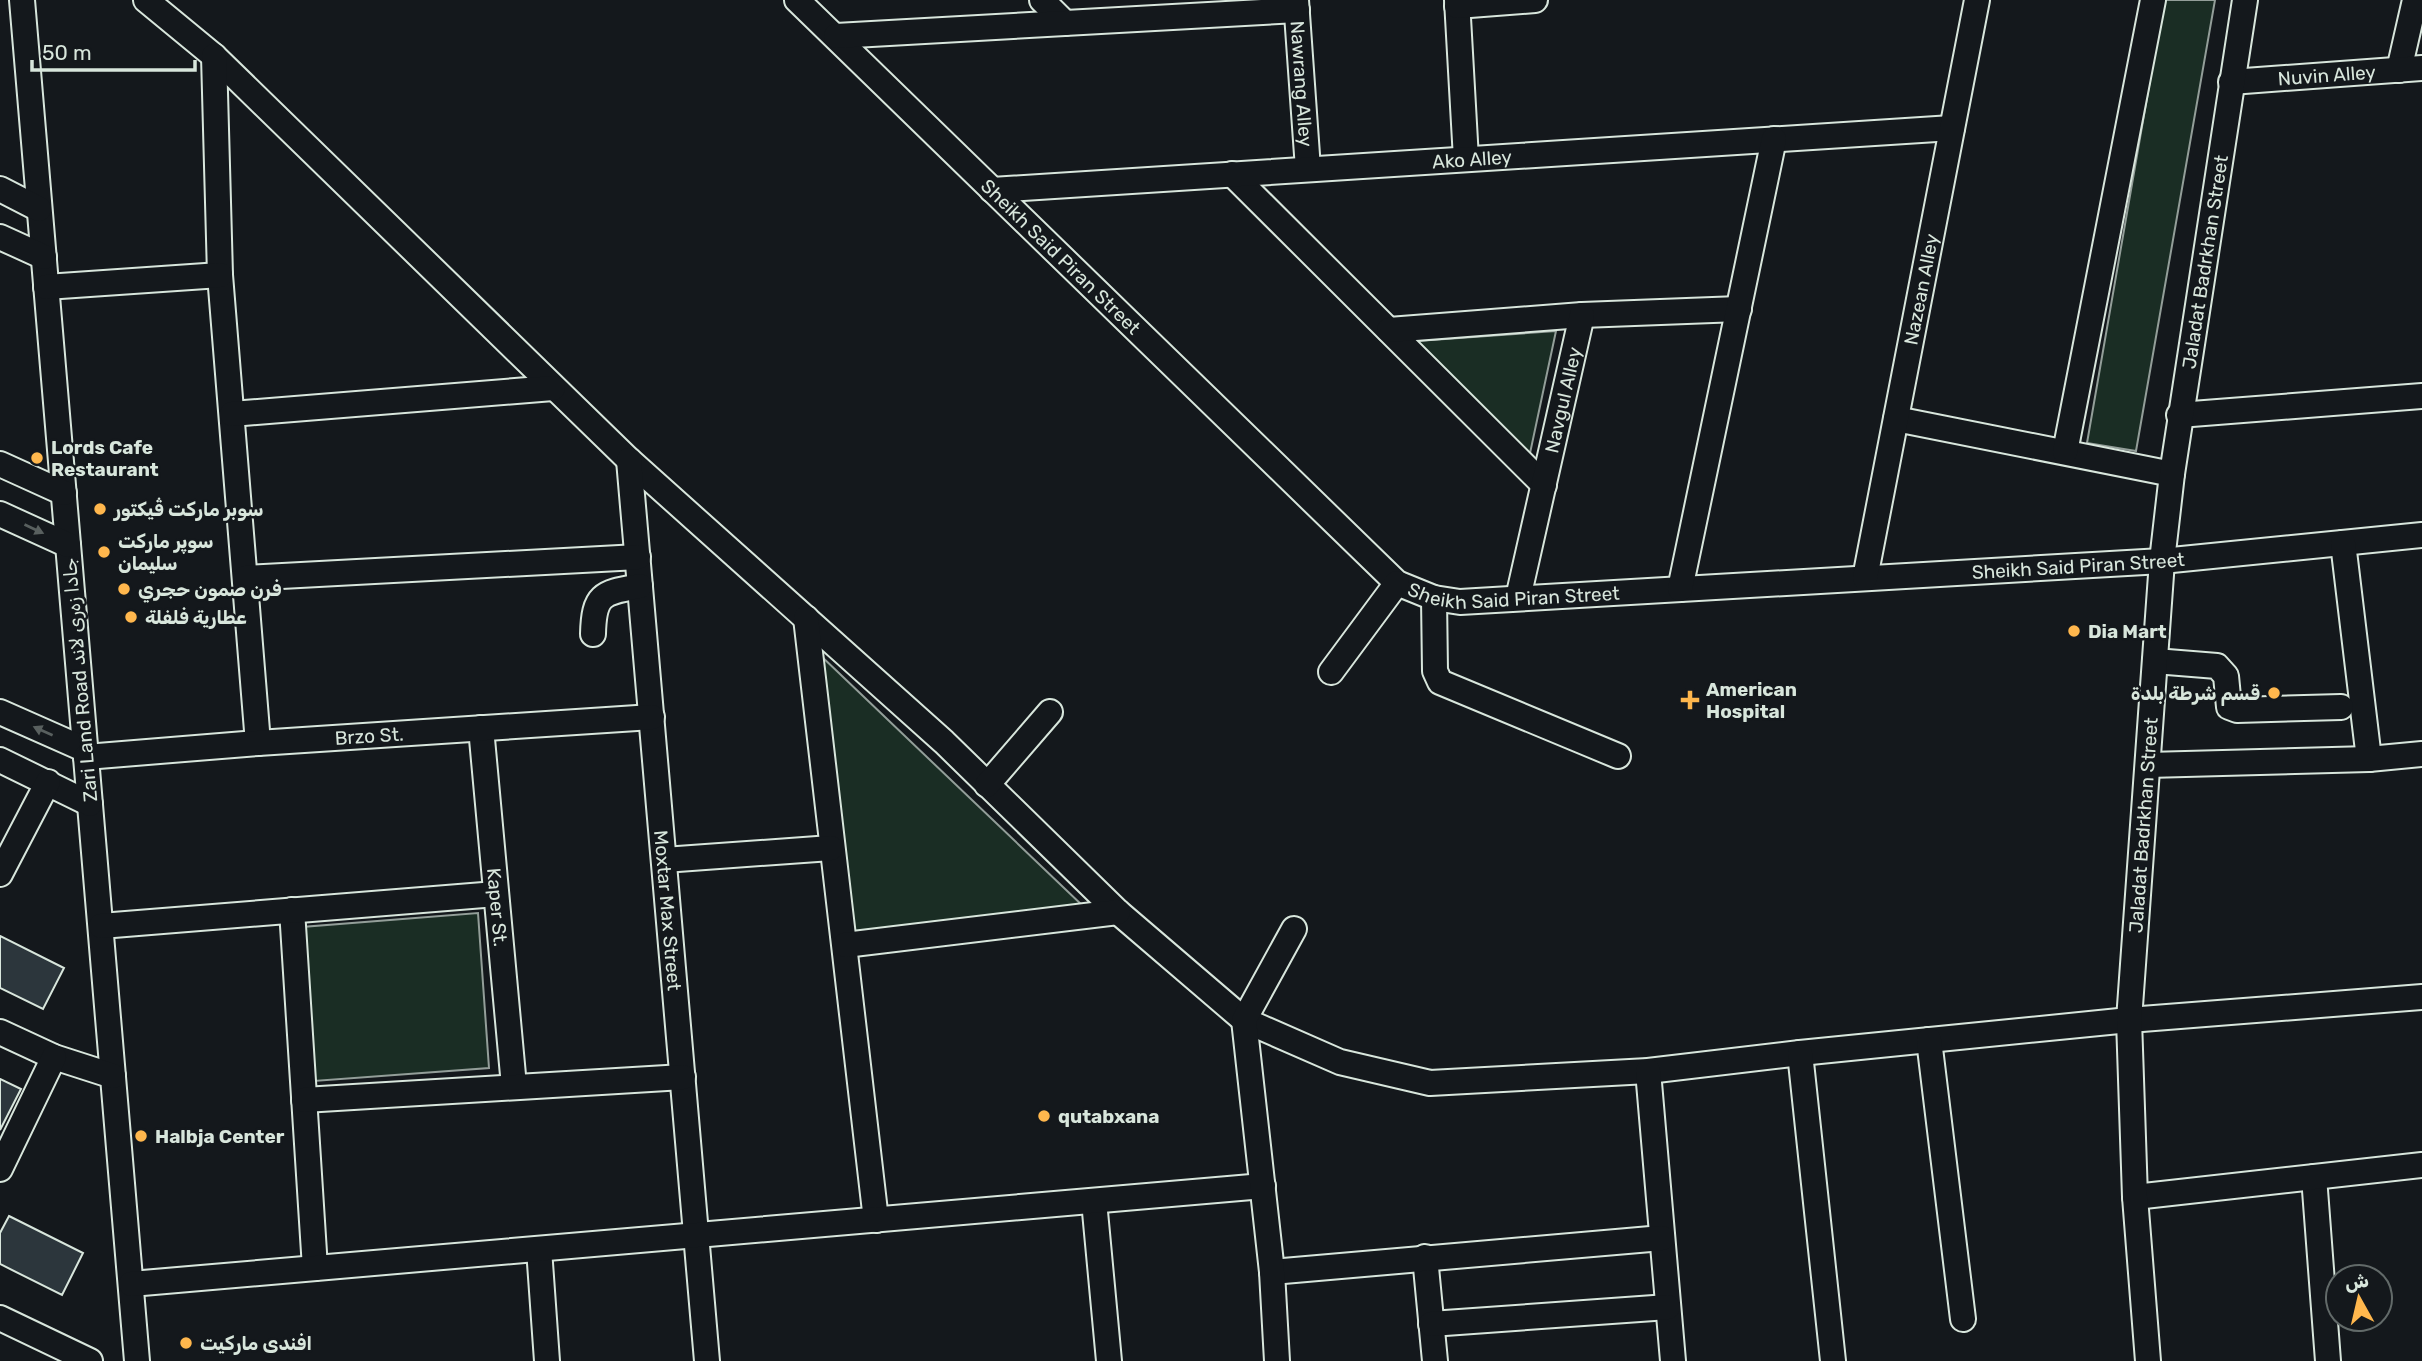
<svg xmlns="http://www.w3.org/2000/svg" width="2422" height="1361" viewBox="0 0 2422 1361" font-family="Rubik,'Noto Sans Arabic',sans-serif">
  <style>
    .green { fill: #1a2d24; stroke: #939e99; stroke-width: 2 }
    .building { fill: #2c363c; stroke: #d8e6dc; stroke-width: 2 }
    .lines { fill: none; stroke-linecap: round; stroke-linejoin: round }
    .minor-casing { stroke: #d8e6dc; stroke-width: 28 }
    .minor { stroke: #14181c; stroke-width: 24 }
    .oneway { fill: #59605f }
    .poi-dot { fill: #ffb74d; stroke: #14181c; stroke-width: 2.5 }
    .labels { text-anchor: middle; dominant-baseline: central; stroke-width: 5; stroke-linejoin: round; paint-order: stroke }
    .street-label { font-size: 19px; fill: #d8e6dc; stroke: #14181c }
    .poi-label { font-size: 19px; font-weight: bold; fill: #d8e6dc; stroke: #14181c; text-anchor: start }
  </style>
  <rect width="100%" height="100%" fill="#14181c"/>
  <path class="green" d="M2164 0H2215L2136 451 2087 443Z
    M1556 331 1529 458 1417 341Z
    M819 654 1084 907 853 933Z
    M478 913 489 1068 314 1081 302 927Z"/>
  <path class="building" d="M0 936 64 968 43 1009 0 988Z
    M0 1079 21 1089 0 1130Z
    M9 1216 83 1253 62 1295 0 1264V1233Z"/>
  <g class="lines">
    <defs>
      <g id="minor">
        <path d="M22 0 137 1361"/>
        <path d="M146 0 214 56 629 460 944 742 1118 912 1244 1020 1340 1062 1430 1083 1648 1071 1800 1053 2129 1020 2422 997"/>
        <path id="s1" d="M797 0 1397 583 1434 598 1460 602 2162 561 2422 535"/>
        <path d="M1042 0 1065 23"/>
        <path id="s2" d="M1296 0 1308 169"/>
        <path d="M1457 0 1466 159"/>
        <path d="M1457 6 1535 0"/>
        <path d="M836 36 1297 10"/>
        <path d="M214 56 220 275 258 743"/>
        <path d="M2399 70 2415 0"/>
        <path id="s3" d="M2231 82 2422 68"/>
        <path d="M1232 174 1544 485"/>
        <path d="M0 189 39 209"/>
        <path id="s4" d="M992 190 1952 128"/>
        <path d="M0 237 44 257"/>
        <path d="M46 287 220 275"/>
        <path d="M1389 330 1582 315 1739 309"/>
        <path d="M232 414 553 388"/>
        <path d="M2179 415 2422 396"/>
        <path d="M1896 419 2172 474"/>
        <path d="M2065 452 2153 0"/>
        <path id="s5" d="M629 460 707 1361"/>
        <path d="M0 464 64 493"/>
        <path d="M0 514 68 545"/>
        <path d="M2343 543 2369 759"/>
        <path d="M245 578 638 557"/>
        <path id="s6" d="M1865 578 1977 0"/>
        <path d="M1680 589 1774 139"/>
        <path d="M1434 598 1435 671 1440 682 1618 756"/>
        <path id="s7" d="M1518 598 1582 315"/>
        <path d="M806 618C828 819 854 1019 876 1220"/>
        <path d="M593 634C594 593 603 593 640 586"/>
        <path d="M2155 661 2217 666 2226 676 2229 707 2237 710 2341 707"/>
        <path d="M1331 672 1397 583"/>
        <path d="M0 712 86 750"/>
        <path id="s8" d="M481 728 514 1086"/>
        <path id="s9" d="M86 757 258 743 652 717"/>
        <path d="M0 760 90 804"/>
        <path d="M2148 765 2369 759 2422 754"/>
        <path d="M987 785 1050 712"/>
        <path d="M664 860 831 848"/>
        <path d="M0 874 48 782"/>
        <path d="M292 910 315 1268"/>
        <path d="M101 926 496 894"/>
        <path d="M845 945 1118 912"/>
        <path d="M0 1032 54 1057 113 1076"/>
        <path d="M1929 1040 1963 1319"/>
        <path d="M1800 1053 1833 1361"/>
        <path d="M1648 1071 1673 1361"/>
        <path d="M304 1100 683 1077"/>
        <path d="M0 1169 54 1057"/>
        <path d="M2314 1177 2328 1361"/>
        <path d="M2135 1197 2422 1165"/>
        <path d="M1094 1201 1109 1361"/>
        <path d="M539 1249 547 1361"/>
        <path d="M1425 1257 1435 1361"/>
        <path d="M1272 1272 1662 1238"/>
        <path d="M131 1284 1263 1186"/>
        <path d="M0 1318 90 1361"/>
        <path d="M1431 1324 1668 1307"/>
        <path d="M1277 1361 1272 1272 1244 1020 1294 929"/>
        <path id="s10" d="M2148 1361 2135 1197 2129 1020 2162 561 2172 474 2245 0"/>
      </g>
    </defs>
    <use href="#minor" class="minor-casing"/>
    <use href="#minor" class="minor"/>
  </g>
  <defs><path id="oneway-solid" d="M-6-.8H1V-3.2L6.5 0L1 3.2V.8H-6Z" transform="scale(1.75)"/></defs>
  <g class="oneway">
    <use href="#oneway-solid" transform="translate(34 529) rotate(25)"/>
    <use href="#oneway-solid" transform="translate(43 731) rotate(-156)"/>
  </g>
  <g class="poi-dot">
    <circle cx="37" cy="458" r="7"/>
    <circle cx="100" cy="509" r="7"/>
    <circle cx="104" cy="552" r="7"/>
    <circle cx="124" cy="589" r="7"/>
    <circle cx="131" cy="617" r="7"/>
    <circle cx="2074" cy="631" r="7"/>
    <circle cx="2274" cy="693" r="7"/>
    <path d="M1686.5 689.5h7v7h7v7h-7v7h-7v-7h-7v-7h7z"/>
    <circle cx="1044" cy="1116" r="7"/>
    <circle cx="141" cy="1136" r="7"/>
    <circle cx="186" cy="1343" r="7"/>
  </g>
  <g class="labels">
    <g class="street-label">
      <text stroke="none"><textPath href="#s3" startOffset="96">Nuvin Alley</textPath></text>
      <text stroke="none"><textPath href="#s2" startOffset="84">Nawrang Alley</textPath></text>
      <text stroke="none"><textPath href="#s4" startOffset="481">Ako Alley</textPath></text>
      <text stroke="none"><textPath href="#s1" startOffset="368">Sheikh Said Piran Street</textPath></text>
      <text stroke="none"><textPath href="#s10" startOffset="1104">Jaladat Badrkhan Street</textPath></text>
      <text stroke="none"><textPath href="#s6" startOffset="294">Nazean Alley</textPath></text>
      <text stroke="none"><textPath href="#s7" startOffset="203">Navgul Alley</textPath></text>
      <text stroke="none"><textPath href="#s1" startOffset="1522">Sheikh Said Piran Street</textPath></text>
      <text stroke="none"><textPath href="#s1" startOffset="956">Sheikh Said Piran Street</textPath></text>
      <text transform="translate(80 680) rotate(-95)">Zari Land Road جادا زەری لاند</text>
      <text stroke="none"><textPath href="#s9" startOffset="284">Brzo St.</textPath></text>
      <text stroke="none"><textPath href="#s10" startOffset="537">Jaladat Badrkhan Street</textPath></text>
      <text stroke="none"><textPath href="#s8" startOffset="180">Kaper St.</textPath></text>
      <text stroke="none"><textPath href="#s5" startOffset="452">Moxtar Max Street</textPath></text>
    </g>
    <g class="poi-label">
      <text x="51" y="447">Lords Cafe<tspan x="51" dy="22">Restaurant</tspan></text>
      <text x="114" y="509">سوبر ماركت ڤيكتور</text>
      <text x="118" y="541">سوپر ماركت<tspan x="118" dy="22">سليمان</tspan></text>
      <text x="138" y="589">فرن صمون حجري</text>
      <text x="145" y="617">عطارية فلفلة</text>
      <text x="2088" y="631">Dia Mart</text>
      <text x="1706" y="689">American<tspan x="1706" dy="22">Hospital</tspan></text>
      <text x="2260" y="693" text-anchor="end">قسم شرطة بلدة</text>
      <text x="1058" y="1116">qutabxana</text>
      <text x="155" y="1136">Halbja Center</text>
      <text x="200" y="1343">افندى ماركيت</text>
    </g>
  </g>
  <g transform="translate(2359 1298) rotate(352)"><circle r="33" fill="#14181c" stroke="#626a69" stroke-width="2"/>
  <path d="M0-5L12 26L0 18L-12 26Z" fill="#ffb74d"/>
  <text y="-10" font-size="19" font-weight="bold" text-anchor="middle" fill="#d8e6dc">ش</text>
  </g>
  <path d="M32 60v10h163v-10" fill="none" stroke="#d8e6dc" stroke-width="3.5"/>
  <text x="42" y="60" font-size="21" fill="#d8e6dc" stroke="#14181c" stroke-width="5" paint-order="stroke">50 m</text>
</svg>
